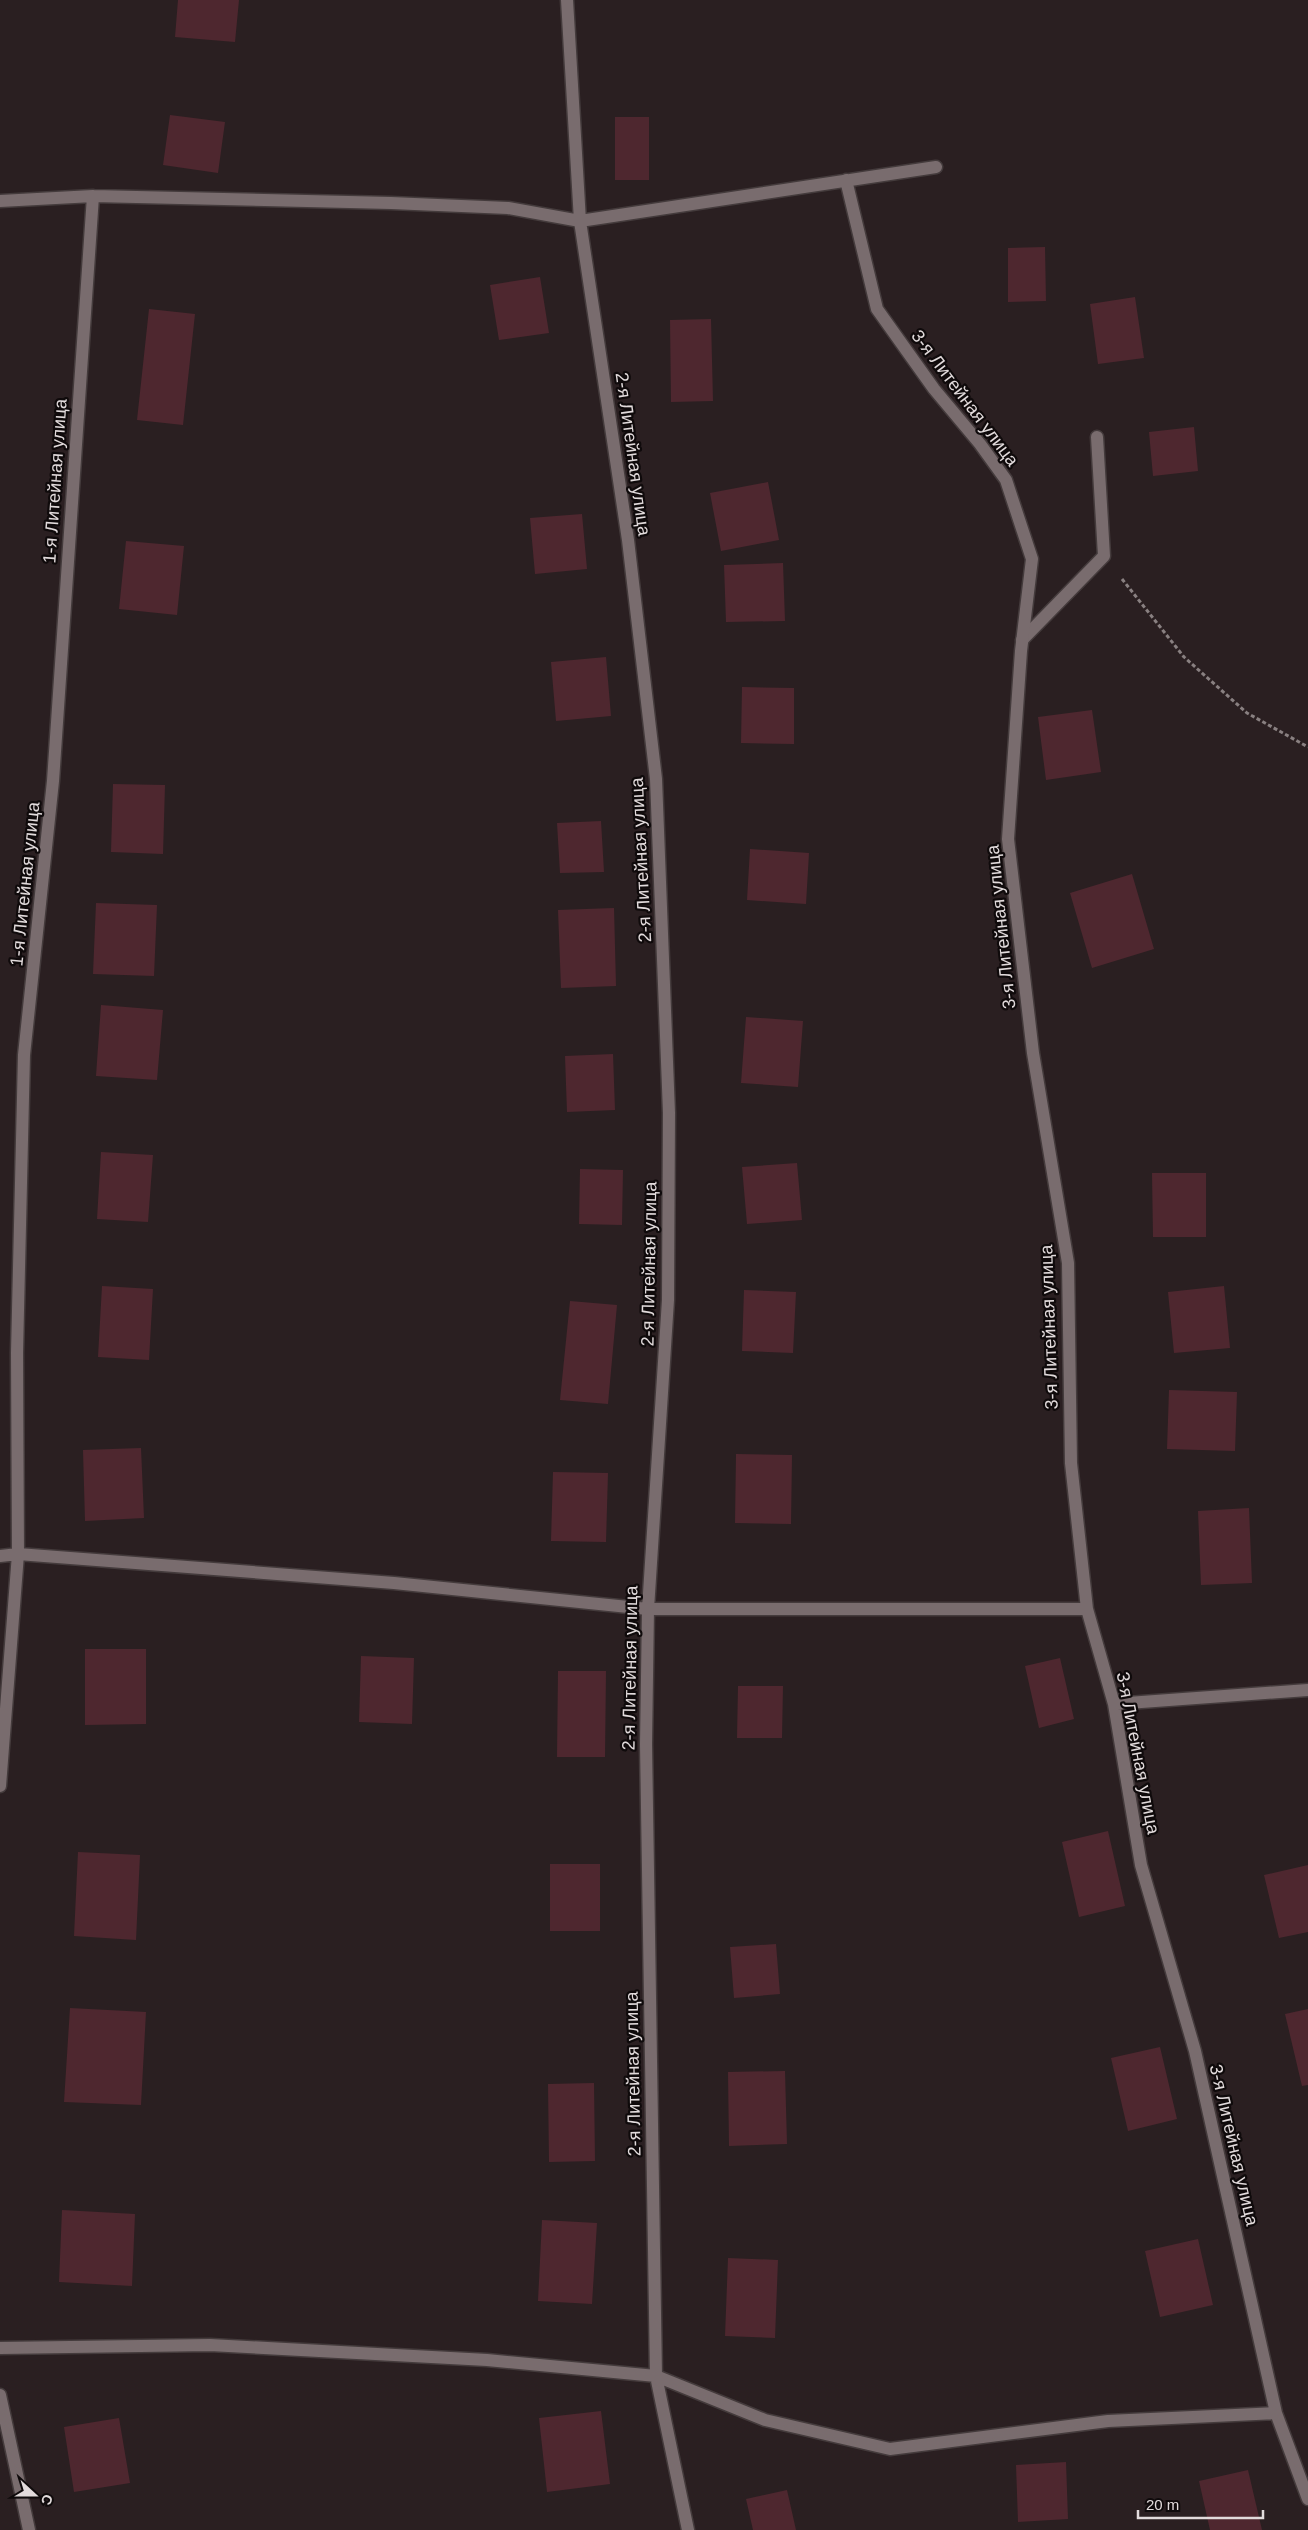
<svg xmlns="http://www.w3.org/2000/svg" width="1308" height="2530" viewBox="0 0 1308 2530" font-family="Helvetica,sans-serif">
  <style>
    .building { fill: #4e272f }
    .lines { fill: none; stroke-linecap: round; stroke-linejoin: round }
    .lane-casing { stroke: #443b3c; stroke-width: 15 }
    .street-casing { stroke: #443b3c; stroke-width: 15 }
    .path { stroke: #898081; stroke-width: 3; stroke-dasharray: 4 2.5; stroke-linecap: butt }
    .lane { stroke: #796c6e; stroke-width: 12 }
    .street { stroke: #796c6e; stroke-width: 12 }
    .labels { text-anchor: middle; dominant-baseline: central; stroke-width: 4.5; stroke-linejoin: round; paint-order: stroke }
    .street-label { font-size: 18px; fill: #e2dbdc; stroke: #0f0a0b }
  </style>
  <rect width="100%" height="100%" fill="#2a1f21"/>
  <path class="building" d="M178 0H239L235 42 175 37Z
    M170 115 225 122 218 173 163 165Z
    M615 117H649V180H615Z
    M1045 247 1046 301 1008 302V248Z
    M540 277 549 333 499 340 490 285Z
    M1135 297 1144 358 1098 364 1090 304Z
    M149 309 195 314 183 425 137 420Z
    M711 319 713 401 671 402 670 320Z
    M1194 427 1198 471 1153 476 1149 432Z
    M768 482 779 540 721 551 710 493Z
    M582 514 587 569 535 574 530 518Z
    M126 541 184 546 177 615 119 609Z
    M783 563 785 621 726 622 724 565Z
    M606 657 611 716 556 721 551 662Z
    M742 687 794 688V744L741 743Z
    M1092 710 1101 772 1046 780 1038 717Z
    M113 784 165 785 163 854 111 852Z
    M601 821 604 872 560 873 557 823Z
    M750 849 809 853 806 904 747 900Z
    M1132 874 1154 949 1092 968 1070 893Z
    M96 903 157 905 154 976 93 974Z
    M614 908 616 986 561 988 558 910Z
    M101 1005 163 1010 157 1080 96 1076Z
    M746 1017 803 1021 798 1087 741 1083Z
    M613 1054 615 1110 567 1112 565 1056Z
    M101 1152 153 1155 148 1222 97 1219Z
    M797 1163 802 1220 747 1224 742 1167Z
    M580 1169 623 1170 622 1225 579 1224Z
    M1152 1173H1206V1237H1153Z
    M102 1286 153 1289 149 1360 98 1357Z
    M1224 1286 1230 1348 1174 1353 1168 1292Z
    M744 1290 796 1292 793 1353 742 1351Z
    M570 1301 617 1305 608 1404 560 1400Z
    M1169 1390 1237 1392 1235 1451 1167 1449Z
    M141 1448 144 1518 85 1521 83 1450Z
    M736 1454 792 1455 791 1524 735 1523Z
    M553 1472 608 1473 606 1542 551 1541Z
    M1249 1508 1252 1583 1201 1585 1198 1511Z
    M85 1649H146V1724L85 1725Z
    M361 1656 414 1658 412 1724 359 1722Z
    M1060 1658 1074 1719 1039 1728 1025 1666Z
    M558 1671H606L605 1757H557Z
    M738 1686H783L782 1738H737Z
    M1108 1831 1125 1906 1079 1917 1062 1842Z
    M78 1852 140 1855 136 1940 74 1936Z
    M550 1864H600V1931H550Z
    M1308 1865V1932L1279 1938 1264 1875Z
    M776 1944 780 1994 734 1998 730 1947Z
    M70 2008 146 2012 141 2105 64 2102Z
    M1308 2009V2085L1302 2086 1285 2014Z
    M1160 2047 1177 2119 1128 2131 1111 2058Z
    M785 2071 787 2144 729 2146 728 2072Z
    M594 2083 595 2161 549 2162 548 2084Z
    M62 2210 135 2214 132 2286 59 2282Z
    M542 2220 597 2223 592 2304 538 2301Z
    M1198 2239 1213 2305 1160 2317 1145 2251Z
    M728 2258 778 2260 775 2338 725 2336Z
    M601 2411 610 2484 547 2492 539 2418Z
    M119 2418 130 2483 74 2492 64 2427Z
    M1066 2462 1068 2519 1018 2522 1016 2465Z
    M1248 2470 1262 2530H1210L1199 2481Z
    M787 2490 796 2530H753L746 2499Z"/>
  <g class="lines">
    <defs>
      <path id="lane" d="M1022 640 1104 556 1097 437"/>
      <path id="street" d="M567 0 580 221 628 540 656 779 669 1113 668 1300 648 1609 646 1744 656 2376 688 2530
        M846 180 877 309 934 389 980 444 1006 480 1032 559 1021 651 1008 839 1033 1053 1068 1263 1071 1463 1087 1609 1114 1704 1141 1865 1195 2051 1276 2413 1308 2499
        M0 201 93 196 391 203 508 208 580 221 936 167
        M0 1556 18 1554 394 1583 648 1609H1087
        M1114 1704 1308 1690
        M0 1786 18 1554 17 1353 24 1055 53 781 93 196
        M0 2348 210 2345 487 2360 656 2376 765 2420 890 2449 1108 2421 1276 2413
        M0 2395 29 2530"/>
    </defs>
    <use href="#lane" class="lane-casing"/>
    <use href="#street" class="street-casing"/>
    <path class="path" d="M1122 579 1184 657 1247 713 1308 747"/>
    <use href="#lane" class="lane"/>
    <use href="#street" class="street"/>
  </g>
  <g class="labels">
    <g class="street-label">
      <text transform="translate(965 398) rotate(53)">3-я Литейная улица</text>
      <text transform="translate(633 454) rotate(82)">2-я Литейная улица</text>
      <text transform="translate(55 481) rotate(-86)">1-я Литейная улица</text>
      <text transform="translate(641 860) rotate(-93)">2-я Литейная улица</text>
      <text transform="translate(25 884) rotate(-84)">1-я Литейная улица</text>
      <text transform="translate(1001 927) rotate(-96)">3-я Литейная улица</text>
      <text transform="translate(649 1264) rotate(-89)">2-я Литейная улица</text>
      <text transform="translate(1049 1327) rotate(-92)">3-я Литейная улица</text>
      <text transform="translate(630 1668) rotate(-89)">2-я Литейная улица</text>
      <text transform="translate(1138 1753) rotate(79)">3-я Литейная улица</text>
      <text transform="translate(633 2074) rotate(-91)">2-я Литейная улица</text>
      <text transform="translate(1234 2145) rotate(77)">3-я Литейная улица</text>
    </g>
  </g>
  <g transform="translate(35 2495) rotate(111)" stroke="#0f0a0b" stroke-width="4" paint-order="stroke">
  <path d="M0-4L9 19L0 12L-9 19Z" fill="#e2dbdc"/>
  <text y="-8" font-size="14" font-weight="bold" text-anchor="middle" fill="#e2dbdc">С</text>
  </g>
  <path d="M1138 2510v8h125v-8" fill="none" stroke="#e2dbdc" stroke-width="2.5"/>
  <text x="1146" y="2510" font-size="15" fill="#e2dbdc" stroke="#0f0a0b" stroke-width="4" paint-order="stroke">20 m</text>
</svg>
